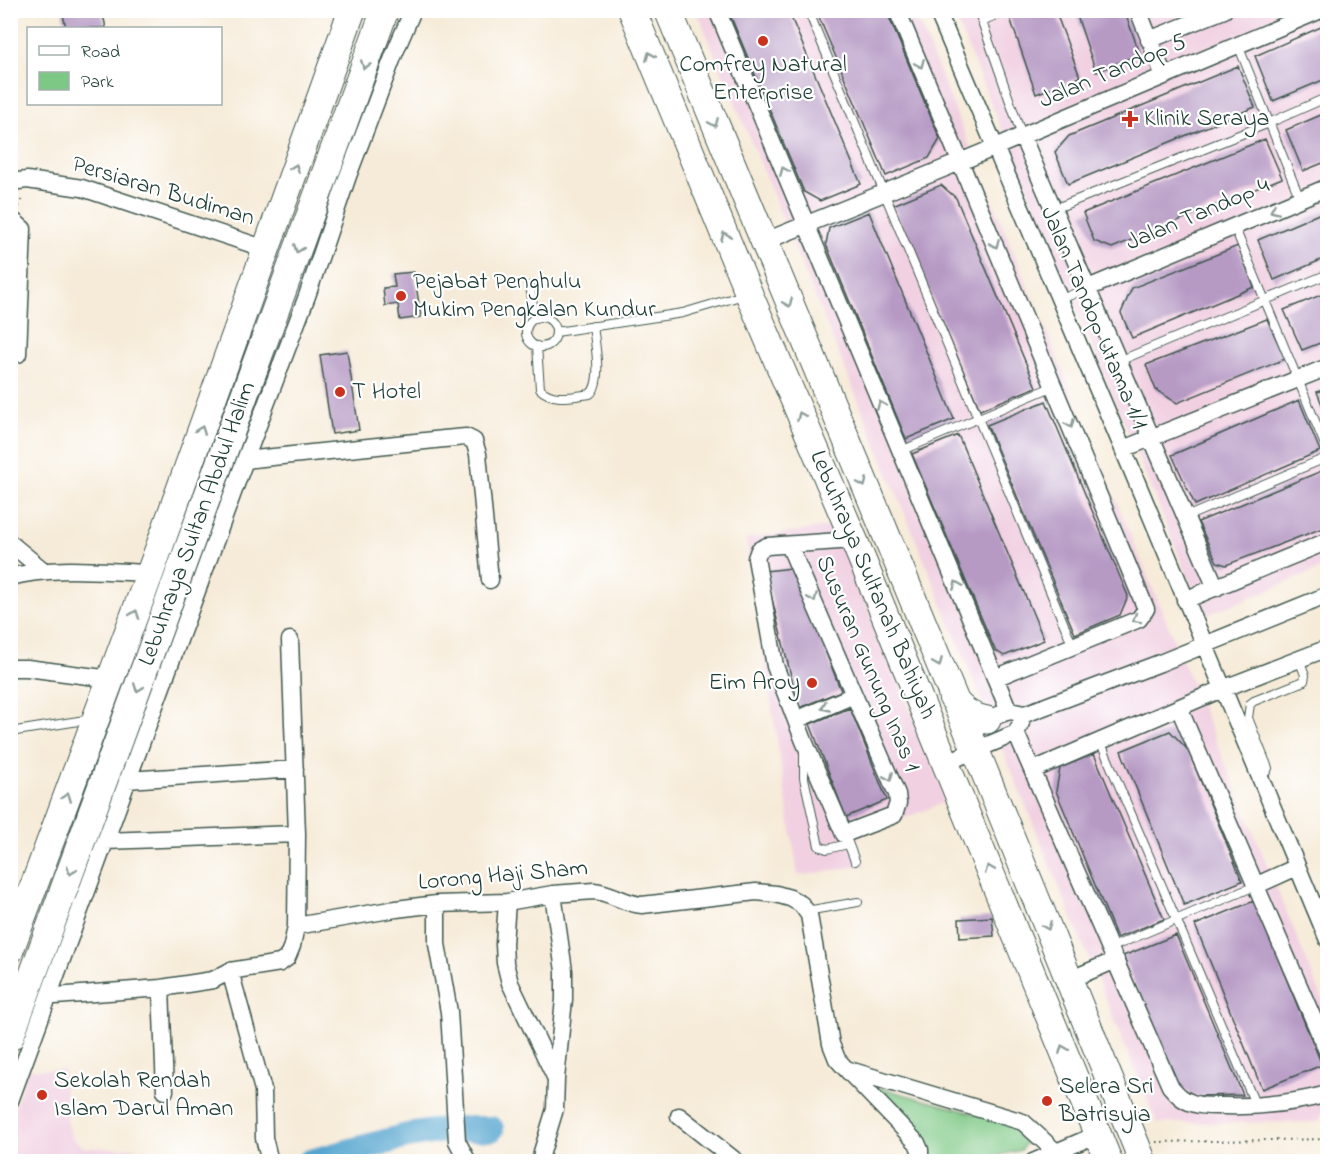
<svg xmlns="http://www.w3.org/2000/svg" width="1338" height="1172" viewBox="0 0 1338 1172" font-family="'Indie Flower',sans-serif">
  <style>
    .built { fill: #f1d0e2 }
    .green { fill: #7ec885; stroke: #4e825c; stroke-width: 1.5 }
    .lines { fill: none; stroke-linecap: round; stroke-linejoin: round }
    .river { stroke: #54a5cf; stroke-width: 26 }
    .building { fill: #b69ac4 }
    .lane-casing { stroke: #3f574d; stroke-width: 10 }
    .street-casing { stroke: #3f574d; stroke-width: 19 }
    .primary-casing { stroke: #3f574d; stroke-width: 29 }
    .path { stroke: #3f574d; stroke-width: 2; stroke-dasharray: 1.5 4.5; stroke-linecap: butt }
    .lane { stroke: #fff; stroke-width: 8 }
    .street { stroke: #fff; stroke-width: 16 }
    .primary { stroke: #fff; stroke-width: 27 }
    .oneway { stroke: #8f9e9a }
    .poi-dot { fill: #c8321e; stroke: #fff; stroke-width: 2 }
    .labels { text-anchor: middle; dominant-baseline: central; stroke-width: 4.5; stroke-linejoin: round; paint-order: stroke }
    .poi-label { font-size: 24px; fill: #1f3d34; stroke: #fff; text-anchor: start }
    .street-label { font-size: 24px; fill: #1f3d34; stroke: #fff }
  </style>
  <rect width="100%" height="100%" fill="#fff"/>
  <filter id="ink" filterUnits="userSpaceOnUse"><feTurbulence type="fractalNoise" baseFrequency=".0167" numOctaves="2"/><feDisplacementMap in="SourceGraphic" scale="12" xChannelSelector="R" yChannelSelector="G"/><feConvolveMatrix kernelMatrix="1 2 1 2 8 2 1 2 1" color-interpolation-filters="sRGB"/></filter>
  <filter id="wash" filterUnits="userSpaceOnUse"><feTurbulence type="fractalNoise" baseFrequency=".008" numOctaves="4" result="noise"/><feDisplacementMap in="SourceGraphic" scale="24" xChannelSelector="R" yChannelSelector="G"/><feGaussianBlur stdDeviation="1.35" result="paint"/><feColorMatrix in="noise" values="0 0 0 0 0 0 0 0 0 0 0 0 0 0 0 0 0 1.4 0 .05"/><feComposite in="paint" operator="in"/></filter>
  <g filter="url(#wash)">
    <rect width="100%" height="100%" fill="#f6ebd8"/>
    <path class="built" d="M986 10 1327 11V566L1204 616 957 22Z
      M697 11H914L1327 1010V1100L1319 1122 1157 1123Z
      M834 526 948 801 855 838 865 865 798 876 746 539Z
      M27 1069 63 1070 67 1120 72 1138 85 1148H134L135 1161 11 1162V1121Z"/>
    <path class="green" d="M877 1087 1020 1126 1028 1139 1021 1150 976 1161H932L925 1138Z"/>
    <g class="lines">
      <path class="river" d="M310 1162 407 1136 450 1129H491"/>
    </g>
    <g id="blocks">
      <path class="building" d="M62 10H102L106 28H66Z
        M728 10H788L861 184 820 201 804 192Z
        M816 10H886L940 139 929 158 886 176Z
        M1020 10H1055L1080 77 1036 94 1009 15Z
        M1075 10H1124L1140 54 1096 72Z
        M1328 24V78L1273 101 1255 56Z
        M1238 66 1255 107 1068 184 1055 152 1069 136Z
        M1328 112V161L1303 171 1286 130Z
        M1265 139 1282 178 1112 248 1094 241 1083 213Z
        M941 185 956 198 1036 387 980 410 893 205Z
        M1328 210V257L1274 280 1258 240Z
        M869 212 954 419 906 439 826 244 829 228Z
        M1238 246 1254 287 1132 338 1121 313 1132 288Z
        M414 272 421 317 400 320 398 304 385 306 383 288 395 287 393 274Z
        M1328 292V340L1302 350 1284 310Z
        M1267 319 1285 359 1177 403 1156 390 1146 365Z
        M347 351 359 430 332 434 320 355Z
        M1328 388V417H1327L1317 392Z
        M1299 400 1320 451 1195 505 1172 455Z
        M1046 401 1128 596 1120 615 1075 634 987 425Z
        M958 435 1044 640 1004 656 995 650 912 454Z
        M1324 470 1328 479V526L1226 565 1217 562 1198 522Z
        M793 568 841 691 799 708 765 571Z
        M850 708 887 800 846 817 810 724Z
        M1170 731 1188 750 1242 881 1184 905 1121 751Z
        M1094 754 1164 919 1117 938 1056 791 1060 768Z
        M1254 901 1322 1065 1262 1089 1195 925Z
        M992 917 994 936 960 938 959 919Z
        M1176 935 1243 1095 1197 1096 1177 1086 1123 956Z"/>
    </g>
  </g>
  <g filter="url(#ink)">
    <use href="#blocks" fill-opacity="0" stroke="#3f574d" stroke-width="1.5"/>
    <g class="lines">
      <defs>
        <path id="lane" d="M808 10 1073 646
          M978 10 1022 136
          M982 21 1007 10
          M1238 45 1300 199
          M1054 209 1269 123 1328 97
          M1234 226 1328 452
          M530 286 535 318
          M1059 300 1088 288
          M526 332a15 15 0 1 1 30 0a15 15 0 1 1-30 0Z
          M556 332 683 313 747 294
          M537 346 540 389C553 402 574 396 590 394 603 383 595 343 593 326
          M1119 361 1328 274
          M901 451 1054 386
          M1186 517 1328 457
          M10 732 91 719
          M1100 741 1256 1106
          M804 752V778L819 846 827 849 848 844
          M1260 776 1267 771 1268 768 1248 718 1250 704 1254 701 1304 681 1305 675 1299 659
          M847 840 855 861
          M808 913 812 910 858 902
          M1110 948 1255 886"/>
        <path id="street" d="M717 10 1009 711
          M897 10 1146 609 1139 619 995 678
          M937 10 1123 449 1328 940
          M1138 10 1164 76
          M1149 40 1224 10
          M1022 136 1216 588
          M10 182 27 180 82 188 266 249
          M10 221 15 222 23 229 18 354
          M763 242 960 162 1321 10
          M1088 288 1328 187
          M1123 449 1328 367
          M245 460 444 439 466 437 474 441 478 454 490 580
          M10 543 44 571
          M789 545 897 794 898 803 894 815 844 834 804 741 775 666 756 558 759 550 767 546 854 540
          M10 577C55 565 104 572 150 573
          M1185 600 1328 541
          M290 640 297 834 296 926
          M10 668H27L111 679
          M1179 708 1328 1053
          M998 715 1009 711 1025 714 1160 663 1328 595
          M796 720 854 695
          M1016 733 1170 1086C1177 1094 1182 1100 1192 1103 1202 1107 1214 1106 1225 1106 1260 1107 1294 1103 1328 1094
          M945 763 1016 733 1021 723
          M1033 770 1222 689 1328 648
          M127 780 295 769
          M105 841 297 834
          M1255 886 1297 867
          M507 902 504 944 505 963 510 983 556 1079
          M437 904V944L449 1012 457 1141 468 1162
          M230 971 263 1090 264 1138 270 1162
          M1069 980 1116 960
          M161 988 165 1091
          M49 994 55 996 161 988 213 980 230 971 280 963 287 958 292 946 296 926 396 909 437 904 507 902 553 894 594 891C611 892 624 904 642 905L756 892 776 894 790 898 801 904 809 915 831 1044 837 1059 846 1069 1023 1122 1056 1152 1060 1162
          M847 1070 917 1143 920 1150V1162
          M10 1101 245 460 307 296 348 176 395 52 413 10
          M679 1116 737 1162
          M541 1162 542 1152 555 1109 556 1079 564 999V971L553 894
          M1033 1162 1098 1134"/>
        <path id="primary" d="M632 10 749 294 854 540 1109 1162
          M668 10 976 751 1143 1162
          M952 697C961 710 971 717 987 720
          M10 950 150 573 352 10
          M10 1037 385 10"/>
      </defs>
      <use href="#lane" class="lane-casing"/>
      <use href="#street" class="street-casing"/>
      <use href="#primary" class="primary-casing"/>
      <path class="path" d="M19 207 23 196
        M1156 1142 1328 1139"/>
      <use href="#lane" class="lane"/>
      <use href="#street" class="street"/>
      <use href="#primary" class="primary"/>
    </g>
    <defs><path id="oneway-chevron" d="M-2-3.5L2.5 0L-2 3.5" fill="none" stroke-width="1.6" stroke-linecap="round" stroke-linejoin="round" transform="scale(1.5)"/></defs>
    <g class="oneway">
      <use href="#oneway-chevron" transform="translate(650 56) rotate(-112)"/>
      <use href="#oneway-chevron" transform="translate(920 64) rotate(67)"/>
      <use href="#oneway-chevron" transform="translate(365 65) rotate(110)"/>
      <use href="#oneway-chevron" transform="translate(714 123) rotate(68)"/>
      <use href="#oneway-chevron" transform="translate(295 168) rotate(-70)"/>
      <use href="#oneway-chevron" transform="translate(784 171) rotate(-113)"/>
      <use href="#oneway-chevron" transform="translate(1274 210) rotate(157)"/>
      <use href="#oneway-chevron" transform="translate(725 236) rotate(-112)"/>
      <use href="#oneway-chevron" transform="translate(995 244) rotate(67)"/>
      <use href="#oneway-chevron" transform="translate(298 249) rotate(110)"/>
      <use href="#oneway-chevron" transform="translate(788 303) rotate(67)"/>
      <use href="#oneway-chevron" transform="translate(881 405) rotate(-113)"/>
      <use href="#oneway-chevron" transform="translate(801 416) rotate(-113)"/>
      <use href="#oneway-chevron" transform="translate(1070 424) rotate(67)"/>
      <use href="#oneway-chevron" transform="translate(201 430) rotate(-70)"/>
      <use href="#oneway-chevron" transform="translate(863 483) rotate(67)"/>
      <use href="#oneway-chevron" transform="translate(957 585) rotate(-113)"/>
      <use href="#oneway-chevron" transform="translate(813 598) rotate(67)"/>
      <use href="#oneway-chevron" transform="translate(135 614) rotate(-70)"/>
      <use href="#oneway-chevron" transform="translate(1136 619) rotate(151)"/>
      <use href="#oneway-chevron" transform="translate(938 663) rotate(67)"/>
      <use href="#oneway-chevron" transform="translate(138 688) rotate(110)"/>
      <use href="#oneway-chevron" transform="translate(825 707) rotate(156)"/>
      <use href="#oneway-chevron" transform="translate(889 777) rotate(67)"/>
      <use href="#oneway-chevron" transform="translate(67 797) rotate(-69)"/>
      <use href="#oneway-chevron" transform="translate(989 869) rotate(-112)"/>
      <use href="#oneway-chevron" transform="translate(71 871) rotate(110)"/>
      <use href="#oneway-chevron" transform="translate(1047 926) rotate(68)"/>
      <use href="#oneway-chevron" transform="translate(1063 1049) rotate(-112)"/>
    </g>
  </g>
  <g class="poi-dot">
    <circle cx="763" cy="41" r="6"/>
    <path d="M1127 110h6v6h6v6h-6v6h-6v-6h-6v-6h6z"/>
    <circle cx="401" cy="296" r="6"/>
    <circle cx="340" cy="392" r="6"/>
    <circle cx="812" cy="683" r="6"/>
    <circle cx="42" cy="1095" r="6"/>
    <circle cx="1047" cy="1101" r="6"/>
  </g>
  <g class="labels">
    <g class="poi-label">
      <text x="763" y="65" text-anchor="middle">Comfrey Natural<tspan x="763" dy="28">Enterprise</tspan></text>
      <text x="1144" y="119">Klinik Seraya</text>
      <text x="413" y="282">Pejabat Penghulu<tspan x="413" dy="28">Mukim Pengkalan Kundur</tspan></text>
      <text x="352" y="392">T Hotel</text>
      <text x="800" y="683" text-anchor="end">Eim Aroy</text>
      <text x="54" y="1081">Sekolah Rendah<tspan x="54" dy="28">Islam Darul Aman</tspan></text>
      <text x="1059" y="1087">Selera Sri<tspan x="1059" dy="28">Batrisyia</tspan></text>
    </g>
    <g class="street-label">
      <text transform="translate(1113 72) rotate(-23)">Jalan Tandop 5</text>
      <text transform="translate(163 192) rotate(17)">Persiaran Budiman</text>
      <text transform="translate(1198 215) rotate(-23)">Jalan Tandop 4</text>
      <text transform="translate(1093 318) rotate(67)">Jalan Tandop Utama 1/1</text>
      <text transform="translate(198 524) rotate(-70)">Lebuhraya Sultan Abdul Halim</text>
      <text transform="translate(872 585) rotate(67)">Lebuhraya Sultanah Bahiyah</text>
      <text transform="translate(867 664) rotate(67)">Susuran Gunung Inas 1</text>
      <text transform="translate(503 876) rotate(-5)">Lorong Haji Sham</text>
    </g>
  </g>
  <rect width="1338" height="1172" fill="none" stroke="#fff" stroke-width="36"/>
  <rect x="27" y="27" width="195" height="78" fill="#ffffff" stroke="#a5b1ae" stroke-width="1.5"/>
  <rect x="39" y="46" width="30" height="9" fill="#ffffff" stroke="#a5b1ae" stroke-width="1.5"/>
  <text x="81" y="57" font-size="18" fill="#1f3d34">Road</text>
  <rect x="39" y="72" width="30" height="18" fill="#7ec885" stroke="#a5b1ae" stroke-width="1.5"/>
  <text x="81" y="87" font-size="18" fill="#1f3d34">Park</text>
</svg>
